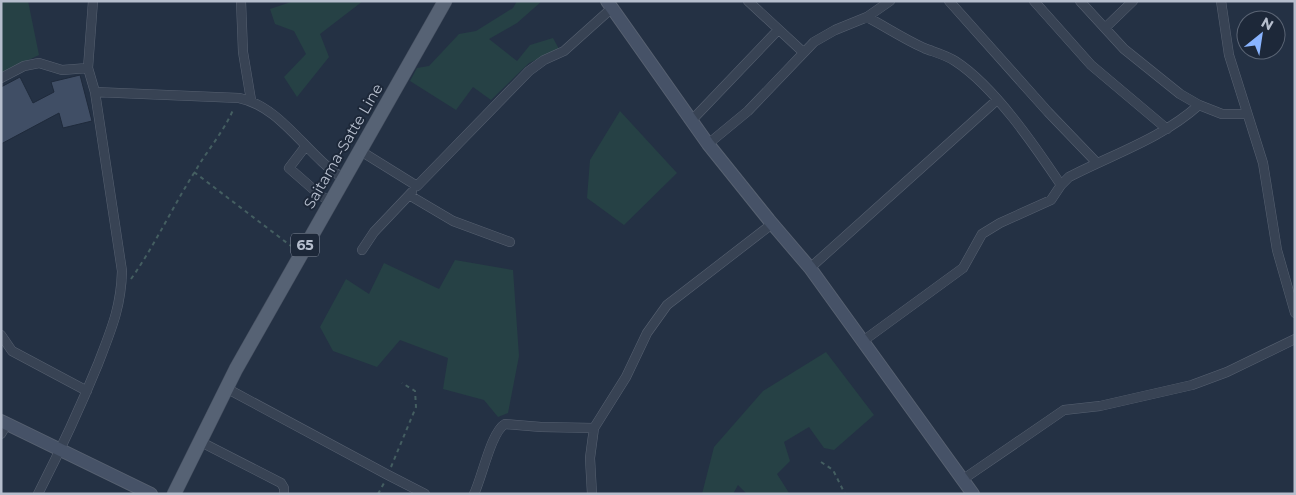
<svg xmlns="http://www.w3.org/2000/svg" width="1296" height="495" viewBox="0 0 1296 495" font-family="Montserrat,sans-serif">
  <style>
    .green { fill: #264145 }
    .building { fill: #404e65; stroke: #1f2a3b }
    .lines { fill: none; stroke-linecap: round; stroke-linejoin: round }
    .street-casing { stroke: #576171; stroke-width: 10 }
    .secondary-casing { stroke: #576171; stroke-width: 14 }
    .primary-casing { stroke: #424c5d; stroke-width: 15 }
    .path { stroke: #445e61; stroke-width: 2; stroke-dasharray: 4 4; stroke-linecap: butt }
    .street { stroke: #384354; stroke-width: 9 }
    .secondary { stroke: #465267; stroke-width: 12 }
    .primary { stroke: #566274; stroke-width: 14 }
    .labels { text-anchor: middle; dominant-baseline: central; stroke-width: 4; stroke-linejoin: round; paint-order: stroke }
    .shield { fill: #1d2839; stroke: #8891a1; stroke-width: 1 }
    .shield-label { font-size: 14px; font-weight: bold; fill: #b6becd }
    .street-label { font-size: 15px; fill: #b6becd; stroke: #1d2839 }
  </style>
  <rect width="100%" height="100%" fill="#243144"/>
  <path class="green" d="M1 1H28L39 55 1 73Z
    M294 1H363L320 34 329 57 297 97 284 77 306 54 294 31 275 24 270 9Z
    M517 1H542L517 23 489 39 517 61 530 45 553 38 559 49 529 63 491 100 473 87 456 110 410 81 417 68 429 66 459 34 476 31 513 8Z
    M620 111 677 173 624 225 587 198 590 160Z
    M455 260 513 270 519 356 508 413 498 417 484 400 443 389 448 358 400 340 377 367 333 351 320 327 346 279 369 294 384 263 439 289Z
    M826 352 874 415 834 450 824 448 809 427 784 442 790 461 777 474 789 493 788 494H747L738 485 733 494H702L714 447 763 391Z"/>
  <path class="building" d="M80 75 92 121 63 128 59 113 1 144V87L20 77 33 103 54 92 51 82Z"/>
  <g class="lines">
    <defs>
      <path id="street" d="M241 1 243 52 251 100
        M748 1 803 52
        M949 1 1048 112 1097 163
        M1034 1 1091 65 1167 129
        M1080 1 1124 49 1180 94 1199 105 1222 114H1247
        M1221 1 1229 55 1263 163 1277 250 1295 313
        M867 17C886 27 904 39 924 48 934 52 946 55 955 61 994 86 1035 146 1061 185
        M1105 28 1133 1
        M1 78 24 66 39 63 62 70 88 68
        M95 92 239 98C281 106 307 156 343 178
        M692 120 778 30
        M708 144 748 111 814 42 835 30 867 17 890 1
        M305 147 289 168 321 196 330 201
        M359 150 417 186 529 71 544 60 564 51 612 8
        M409 195 453 221 510 242
        M362 250 374 232 412 192
        M810 268 997 100
        M1 335 12 351 87 391
        M863 341 963 268 982 234 1000 223 1051 200 1061 185 1069 177C1113 154 1161 139 1199 105
        M226 388 388 475 425 494
        M1 434 7 424
        M199 441 281 483 284 488V494
        M962 480 1064 410 1100 406 1192 385 1227 372 1295 339
        M38 494C60 451 80 408 98 364 111 330 121 308 122 271L95 92 88 68 93 1
        M474 494C482 478 491 432 505 424L541 427 594 428
        M592 494 590 458 594 428 626 377 647 333 667 305 772 224"/>
      <path id="secondary" d="M607 1 708 144 769 220 810 268 973 494
        M1 421 151 494"/>
      <path id="primary" d="M174 494 236 369 445 1"/>
    </defs>
    <use href="#street" class="street-casing"/>
    <use href="#secondary" class="secondary-casing"/>
    <use href="#primary" class="primary-casing"/>
    <path class="path" d="M194 172 291 246
      M131 279C155 245 172 208 194 173 208 149 223 133 234 108
      M821 462 833 470 845 494
      M391 467 416 407 415 391 402 383
      M378 494 384 483"/>
    <use href="#street" class="street"/>
    <use href="#secondary" class="secondary"/>
    <use href="#primary" class="primary"/>
  </g>
  <g class="labels">
    <rect class="shield" x="291" y="233.5" width="28" height="23" rx="4"/>
    <g class="shield-label">
      <text x="305" y="245">65</text>
    </g>
    <g class="street-label">
      <text transform="translate(343 146) rotate(-60)">Saitama-Satte Line</text>
    </g>
  </g>
  <rect width="1296" height="495" fill="none" stroke="#b6becd" stroke-width="5"/>
  <g transform="translate(1261 35) rotate(30)"><circle r="24" fill="#1d2839" stroke="#5a6474"/>
  <path d="M0-4L9 19L0 12L-9 19Z" fill="#89b4ff"/>
  <text y="-8" font-size="14" font-weight="bold" text-anchor="middle" fill="#b6becd">N</text>
  </g>
</svg>
